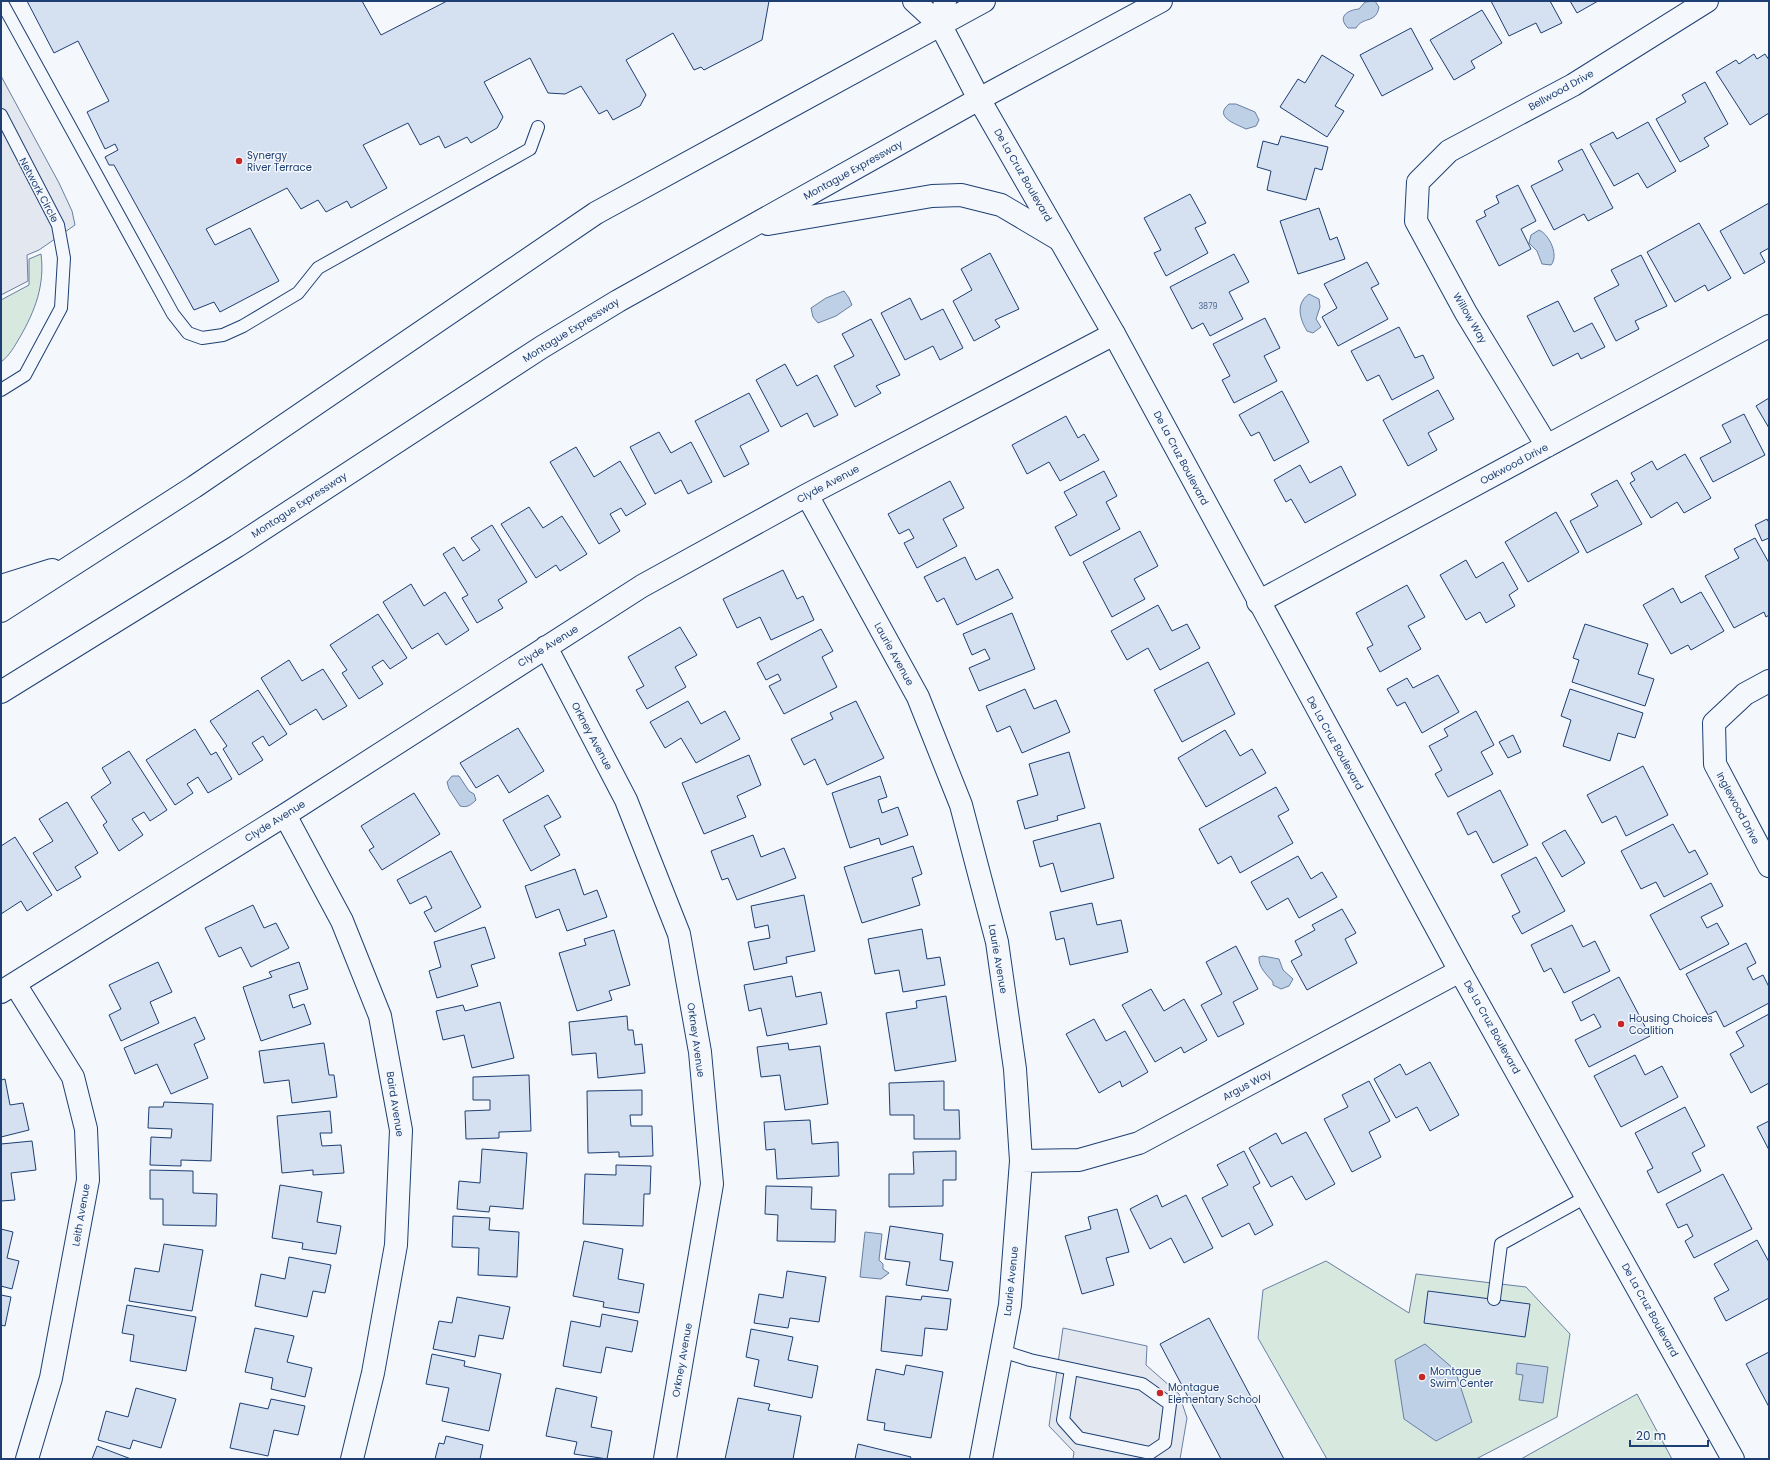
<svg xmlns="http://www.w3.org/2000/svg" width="1770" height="1460" viewBox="0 0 1770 1460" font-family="Poppins,sans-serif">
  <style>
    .green { fill: #d7e8df; stroke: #687fa3 }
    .parking { fill: #e3e8f0; stroke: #687fa3 }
    .water { fill: #bed0e5; stroke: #687fa3 }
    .building { fill: #d5e0f0; stroke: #1d3f73 }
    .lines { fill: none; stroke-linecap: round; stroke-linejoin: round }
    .service-casing { stroke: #1d3f73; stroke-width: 14 }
    .minor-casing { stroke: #1d3f73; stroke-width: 24 }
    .secondary-casing { stroke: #1d3f73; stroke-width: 24 }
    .trunk-casing { stroke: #1d3f73; stroke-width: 24 }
    .service { stroke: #f4f7fb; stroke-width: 12 }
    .minor { stroke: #f4f7fb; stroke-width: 22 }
    .secondary { stroke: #f4f7fb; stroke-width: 22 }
    .trunk { stroke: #f4f7fb; stroke-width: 22 }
    .poi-dot { fill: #c62828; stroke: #f4f7fb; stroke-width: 1.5 }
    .labels { text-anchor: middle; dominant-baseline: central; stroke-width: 3; stroke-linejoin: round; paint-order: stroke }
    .number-label { font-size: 8px; fill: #4b6792 }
    .street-label { font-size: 10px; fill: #1d3f73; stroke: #f4f7fb }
    .poi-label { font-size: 10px; fill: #1d3f73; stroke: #f4f7fb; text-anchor: start }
  </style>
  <rect width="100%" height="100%" fill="#f4f7fb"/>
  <path class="green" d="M41 254C45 285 35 311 20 337 14 347 10 355 1 362V300L29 285V259Z
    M1326 1261 1409 1313 1416 1274 1526 1287 1570 1334 1557 1417 1476 1459H1327L1258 1338 1263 1290Z
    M1637 1394 1672 1459H1521Z"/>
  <path class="parking" d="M1 76 59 183 72 211 75 225 39 250 27 255 28 281 1 295Z
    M1063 1328 1147 1346 1146 1365 1179 1394 1187 1418 1180 1459H1073L1074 1452 1049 1426Z"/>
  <path class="water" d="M1375 1 1379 7C1376 24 1363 16 1356 28H1348C1337 17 1347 10 1359 9L1365 2Z
    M1229 104H1236L1255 112 1259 120 1256 126 1246 129C1236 124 1213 117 1229 104Z
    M1539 230C1550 235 1559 256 1551 265L1542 264 1537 251 1529 243 1531 235Z
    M844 291 849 298 852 305 836 316 818 323 813 317 811 308 826 298Z
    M1309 294 1319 299 1320 307 1316 319 1321 327 1313 333 1307 331C1300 319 1295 304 1309 294Z
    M452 776H459L469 791 474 794 476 800C471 805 467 808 460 806L449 789 447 782Z
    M1263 956 1279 959 1283 970 1293 979 1289 986 1281 989 1273 985V982C1267 975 1258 967 1259 957Z
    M865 1232 882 1234 879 1260 883 1264V1269L889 1273 881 1279 860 1277Z
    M1425 1344 1455 1370 1472 1422 1436 1441 1404 1419 1395 1360Z
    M1517 1363 1548 1367 1543 1403 1519 1400 1523 1375 1516 1374Z"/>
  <path class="building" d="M27 1H362L381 35 447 1H769L762 40 704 70 701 67 694 70 673 33 626 60 646 95 640 106 613 120 607 110 599 114 581 86 565 94 548 93 530 58 484 82 503 117 497 128 471 143 467 137 445 148 439 136 420 145 408 123 363 145 387 188 351 208 347 201 326 212 318 200 301 209 287 188 206 229 215 245 250 228 279 281 220 312 214 302 194 310 114 165H109L105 157 118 150 115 144 105 149 87 112 109 101 78 41 54 53Z
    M1491 1H1550L1562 23 1541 33 1536 23 1509 36Z
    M1570 1H1598L1577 13Z
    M1482 10 1502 43 1471 61 1475 68 1454 80 1430 40Z
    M1411 28 1433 69 1382 96 1360 55Z
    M1754 54 1757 59 1765 54 1769 60V113L1750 125 1716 72 1736 60 1739 64Z
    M1322 55 1354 75 1335 106 1344 111 1327 137 1280 107 1298 79 1305 83Z
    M1705 82 1728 124 1704 138 1709 146 1680 162 1656 119 1686 102 1682 95Z
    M1648 122 1676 171 1647 188 1638 173 1614 186 1590 144 1613 132 1617 139Z
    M1281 136 1328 147 1322 170 1315 168 1306 200 1267 190 1271 171 1257 167 1263 141 1278 145Z
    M1582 149 1613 208 1588 221 1584 214 1554 230 1531 186 1563 170 1558 161Z
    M1518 185 1536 221 1521 229 1531 249 1499 266 1476 221 1486 216 1484 211 1499 203 1496 196Z
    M1190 194 1206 223 1195 228 1208 253 1166 276 1154 253 1161 250 1144 218Z
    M1769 203V248L1760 253 1765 262 1744 274 1720 231Z
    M1319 208 1330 240 1337 237 1345 259 1298 274 1280 221Z
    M1699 223 1731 278 1708 291 1705 285 1675 302 1647 252Z
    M990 253 1019 309 995 320 1000 327 974 341 953 301 972 290 961 269Z
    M1234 254 1249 282 1229 292 1243 319 1210 336 1203 323 1192 329 1170 287Z
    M1641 255 1667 306 1635 321 1639 329 1616 341 1594 298 1619 285 1611 270Z
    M1367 262 1379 284 1371 288 1388 319 1338 346 1322 317 1337 308 1324 284Z
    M910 298 921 320 943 309 963 348 940 360 933 346 905 360 881 313Z
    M1558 301 1574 332 1592 323 1605 347 1581 359 1578 353 1553 366 1527 316Z
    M1265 318 1280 348 1264 356 1277 381 1234 403 1222 380 1230 376 1213 344Z
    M871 319 900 375 876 386 881 393 855 407 834 366 854 356 842 334Z
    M1399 327 1415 358 1423 355 1434 378 1392 400 1379 375 1367 381 1351 351Z
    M785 364 797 386 817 375 838 415 814 427 807 413 781 427 756 380Z
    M1438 390 1454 419 1428 433 1437 450 1408 466 1383 420Z
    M1282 391 1309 442 1274 461 1259 432 1251 436 1239 415Z
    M749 393 769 431 740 446 749 464 724 477 695 421Z
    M1769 398V428L1756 406Z
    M1744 414 1765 455 1713 482 1700 458 1731 442 1722 425Z
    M1066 416 1078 438 1084 434 1099 460 1060 481 1049 462 1027 474 1012 445Z
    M659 432 671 453 691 442 712 482 688 494 681 480 655 494 630 447Z
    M576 447 594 477 620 461 646 504 626 516 621 508 610 514 620 531 599 544 550 462Z
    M1685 454 1711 498 1684 513 1677 502 1651 518 1630 483 1635 480 1631 473 1652 461 1657 470Z
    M1300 465 1310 483 1341 466 1356 495 1305 523 1291 499 1286 502 1274 480Z
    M1104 471 1117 496 1106 502 1120 529 1070 556 1055 527 1077 515 1064 492Z
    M1617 480 1642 524 1587 553 1570 521 1598 506 1591 494Z
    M950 481 964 508 943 519 957 546 917 568 904 543 914 538 909 529 899 534 888 514Z
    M529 507 543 528 562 516 587 554 560 571 556 565 536 578 501 524Z
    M1556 512 1579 552 1528 582 1505 542Z
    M1767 519 1769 523V538L1762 541 1755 525Z
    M492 525 527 582 498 600 503 608 477 623 462 598 468 595 443 554 454 547 463 561 480 550 471 538Z
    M1140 531 1158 566 1134 579 1145 599 1112 617 1083 562Z
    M1755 538 1769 563V615L1766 617 1764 612 1734 628 1705 576 1739 558 1734 549Z
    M965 557 976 580 998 569 1013 598 957 625 944 598 937 602 924 577Z
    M1466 560 1476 578 1503 562 1518 589 1509 595 1515 606 1486 623 1480 612 1466 620 1440 575Z
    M783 570 797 599 803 596 814 620 771 640 760 617 737 628 723 599Z
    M411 584 424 606 445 592 469 630 446 645 438 633 412 649 383 602Z
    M1407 585 1425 617 1408 626 1421 649 1380 672 1367 648 1373 645 1356 613Z
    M1673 588 1681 603 1701 592 1724 631 1691 650 1688 645 1671 654 1643 605Z
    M1158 605 1172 631 1187 624 1200 648 1160 670 1148 648 1127 660 1111 631Z
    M1012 613 1035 669 979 691 969 668 990 659 985 649 972 655 963 634Z
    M378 614 407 658 390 669 383 660 372 667 383 684 359 699 342 673 347 670 330 645Z
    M1585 624 1648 644 1638 674 1654 679 1645 706 1572 682 1579 660 1573 658Z
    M680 627 697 655 675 667 686 687 647 709 636 690 644 686 628 657Z
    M821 629 833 651 822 657 837 687 784 714 769 686 781 680 778 674 766 680 757 663Z
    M289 660 302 681 323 669 347 706 323 720 316 709 290 725 261 678Z
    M1208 662 1235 714 1182 742 1154 690Z
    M1438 675 1459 712 1422 733 1405 702 1397 706 1387 689 1407 678 1413 688Z
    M1025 689 1034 709 1056 700 1070 732 1022 753 1010 726 997 732 986 706Z
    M1570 689 1643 713 1635 738 1618 733 1610 761 1563 746 1571 720 1561 716Z
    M258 690 287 734 269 746 263 736 252 743 263 760 239 775 223 749 227 746 210 721Z
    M688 701 701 724 725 711 740 739 696 763 681 738 665 748 650 722Z
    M856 701 884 758 827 785 815 759 804 765 791 739 833 719 830 713Z
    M1476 711 1494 745 1481 752 1493 774 1448 797 1435 774 1442 770 1429 746 1448 736 1444 729Z
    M518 728 544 771 509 793 498 775 476 788 460 763Z
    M195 729 211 755 216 752 232 779 208 793 198 777 187 784 193 793 175 805 146 760Z
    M1225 730 1240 756 1252 749 1266 773 1206 807 1178 758Z
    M1513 735 1521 752 1508 758 1499 742Z
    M129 751 167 810 150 821 144 812 132 819 143 835 119 851 103 825 107 822 91 797 111 783 102 768Z
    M1069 752 1085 808 1057 816 1058 820 1025 829 1017 801 1038 795 1029 764Z
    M749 755 761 785 737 796 746 817 704 834 682 783Z
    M1643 766 1668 815 1626 836 1616 816 1602 823 1587 795Z
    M880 776 887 797 878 800 882 813 898 807 908 835 881 845 879 838 850 848 832 793Z
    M1276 787 1289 810 1278 816 1293 843 1240 873 1231 856 1218 864 1199 829Z
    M1500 790 1528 845 1493 863 1476 831 1468 835 1457 813Z
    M414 793 440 834 382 870 369 850 374 847 361 826Z
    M548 795 561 817 544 826 560 855 531 871 503 820Z
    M67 802 98 853 75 867 81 877 57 891 33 853 53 841 39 819Z
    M1100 823 1114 878 1061 892 1053 863 1040 867 1033 841Z
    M1673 824 1689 853 1695 850 1708 874 1664 897 1656 882 1641 889 1621 851Z
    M1565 830 1585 863 1562 877 1542 843Z
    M753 835 761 857 784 848 796 878 737 900 728 878 722 880 711 851Z
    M15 837 52 895 27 911 21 901 1 914V846Z
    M913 846 922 874 912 878 920 905 862 923 844 867Z
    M451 851 481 907 435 932 424 912 432 908 426 896 410 904 397 880Z
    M1298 856 1311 879 1322 872 1337 897 1299 918 1288 898 1267 910 1251 882Z
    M1536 857 1565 911 1522 934 1512 916 1520 912 1501 875Z
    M575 869 584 895 597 890 607 917 567 931 559 909 536 918 525 886Z
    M1711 883 1723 906 1701 917 1707 928 1717 923 1729 944 1680 970 1650 915Z
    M804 895 815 951 786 957 787 963 754 970 748 942 770 938 768 925 755 928 751 906Z
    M1092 903 1097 925 1121 920 1128 952 1070 965 1064 938 1056 940 1050 912Z
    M253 905 264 928 276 923 289 948 251 967 241 947 219 957 205 928Z
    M1342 909 1356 933 1345 939 1357 963 1307 990 1291 961 1302 955 1295 941 1315 930 1312 925Z
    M1572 925 1583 947 1595 941 1610 971 1564 993 1551 968 1544 972 1531 945Z
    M485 927 495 958 471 965 478 986 437 998 429 971 441 967 434 942Z
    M922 929 927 959 940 957 945 985 903 992 899 970 875 974 868 939Z
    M614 930 630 985 609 991 612 1000 577 1011 559 953 586 945 584 939Z
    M1746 943 1756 963 1747 968 1753 980 1763 975 1769 987V1003L1724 1027 1716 1011 1708 1015 1686 974Z
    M1236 946 1258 989 1233 1002 1244 1024 1218 1037 1201 1005 1222 994 1206 962Z
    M158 962 172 992 150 1002 159 1023 121 1041 109 1015 121 1009 109 985Z
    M299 962 308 989 289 995 293 1008 304 1004 311 1024 261 1041 243 987 272 977 269 972Z
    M792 976 796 997 821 992 827 1024 767 1036 761 1008 749 1011 744 985Z
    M1619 977 1650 1036 1589 1067 1575 1040 1601 1027 1594 1014 1581 1021 1572 1002Z
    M1151 989 1164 1011 1184 999 1207 1040 1184 1053 1181 1047 1155 1062 1122 1005Z
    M946 996 956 1061 895 1071 886 1013 917 1008 916 1001Z
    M500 1002 514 1058 472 1068 464 1035 443 1040 436 1011 463 1005 465 1011Z
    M1769 1014V1083L1751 1093 1730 1054 1744 1046 1736 1032Z
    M627 1016 628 1030H633L635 1045 642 1044 645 1073 598 1078 596 1053 572 1055 569 1022Z
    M195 1017 205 1039 194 1044 208 1078 171 1094 157 1064 135 1074 124 1048Z
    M1094 1019 1106 1041 1125 1031 1148 1072 1122 1087 1120 1081 1099 1093 1066 1034Z
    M324 1043 329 1075H334L337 1097 292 1103 289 1080 264 1083 259 1051Z
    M788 1043 789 1050 820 1046 828 1104 785 1110 780 1075 761 1077 757 1047Z
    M1635 1055 1645 1075 1662 1066 1678 1097 1621 1127 1594 1076Z
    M1430 1062 1459 1115 1430 1131 1417 1107 1396 1118 1374 1079 1400 1064 1406 1075Z
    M529 1075 531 1131 499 1132V1138L466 1139 465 1111 490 1110V1100H473V1077Z
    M5 1079 10 1105 23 1103 29 1130 1 1137V1080Z
    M944 1081V1110H959L960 1139H914V1115H890L889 1083Z
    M1369 1081 1390 1121 1369 1132 1381 1157 1352 1172 1324 1119 1348 1107 1342 1095Z
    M642 1090V1115H630L631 1126H652L653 1156 619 1157V1152L588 1153 587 1091Z
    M164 1102 213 1104 211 1161 181 1160V1166L150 1165 151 1137 171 1138 172 1129 148 1128 149 1107H163Z
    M1685 1107 1705 1146 1692 1153 1701 1171 1658 1193 1647 1171 1653 1168 1635 1133Z
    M330 1111 332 1133H320L322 1146 341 1145 344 1173 313 1175V1170L282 1173 277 1116Z
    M810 1120 812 1144 838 1142 839 1176 777 1179 775 1149 766 1150 764 1122Z
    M1769 1121V1150L1757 1127Z
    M1306 1132 1335 1184 1306 1200 1292 1176 1271 1187 1249 1148 1276 1133 1282 1144Z
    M32 1141 36 1170 11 1173 15 1200 1 1201V1144Z
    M482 1149 527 1153 523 1209 490 1206 489 1212 457 1209 459 1181 480 1183Z
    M956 1151V1180H943V1206L889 1207V1174H914L913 1152Z
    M1244 1151 1260 1183 1253 1187 1273 1225 1255 1235 1249 1223 1222 1237 1202 1198 1228 1185 1217 1165Z
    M616 1165 651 1166 650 1194H644L643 1226 583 1224 585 1174 616 1175Z
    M150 1170 193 1171V1193L217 1194 216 1226 163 1225V1199H150Z
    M1723 1174 1752 1229 1694 1258 1685 1241 1693 1236 1687 1224 1678 1228 1666 1204Z
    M280 1185 322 1192 317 1222 341 1226 336 1254 302 1249 303 1243 272 1238Z
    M766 1186 812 1187 811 1209 836 1210 835 1242 777 1241 778 1215 765 1214Z
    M1157 1195 1162 1207 1186 1195 1213 1248 1184 1263 1171 1238 1150 1249 1130 1209Z
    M1117 1209 1129 1252 1106 1258 1114 1285 1082 1294 1065 1236 1091 1229 1088 1217Z
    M453 1216 490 1218 489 1230 519 1232 517 1277 478 1275 479 1248 452 1247Z
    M890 1226 943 1234 940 1260 953 1262 948 1291 906 1285 910 1262 885 1259Z
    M1 1229 13 1232 7 1258 19 1261 12 1289 1 1286Z
    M1757 1240 1769 1262V1298L1726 1321 1714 1298 1729 1290 1714 1264Z
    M584 1241 623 1249 618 1279 644 1284 639 1313 603 1307 604 1302 573 1296Z
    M164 1244 203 1250 192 1311 129 1301 135 1268 159 1272Z
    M289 1257 331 1265 325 1293 313 1291 307 1317 255 1306 261 1274 285 1279Z
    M787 1271 826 1277 819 1322 790 1318 788 1328 754 1323 759 1294 783 1298Z
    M1428 1291 1530 1304 1525 1337 1424 1323Z
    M1 1295 11 1297 5 1326 1 1325Z
    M886 1296 921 1300 922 1296 951 1299 947 1330 925 1328 922 1356 881 1351Z
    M457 1297 510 1307 503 1339 479 1335 475 1357 433 1349 439 1321 452 1323Z
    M127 1305 196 1317 186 1371 130 1361 134 1335 122 1333Z
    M602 1314 638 1321 632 1352 606 1347 601 1373 563 1366 571 1321 600 1327Z
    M1209 1318 1284 1459H1221L1160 1344Z
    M255 1328 294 1336 287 1362 312 1368 305 1397 271 1389 273 1378 245 1372Z
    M751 1329 793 1337 788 1360 818 1366 812 1398 754 1386 759 1360 746 1357Z
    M1769 1352V1407L1746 1364Z
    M432 1354 465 1361 464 1366 501 1374 489 1431 442 1421 449 1388 426 1384Z
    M906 1365 943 1372 931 1438 884 1430 885 1423 867 1420 876 1369 904 1375Z
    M136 1388 176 1399 161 1448 133 1440 130 1449 98 1440 106 1411 128 1417Z
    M556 1388 597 1397 591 1427 612 1431 607 1459 574 1454 577 1442 546 1436Z
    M738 1398 770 1404 768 1410 801 1416 793 1459H725Z
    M271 1399 305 1406 298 1435 274 1430 268 1456 230 1448 240 1403 268 1409Z
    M446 1436 483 1445 480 1459H435L439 1443 444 1444Z
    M858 1444 911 1457 910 1459H855Z
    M97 1446 131 1459H92Z"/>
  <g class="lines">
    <defs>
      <path id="service" d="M1 1 173 314 188 333 202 338 223 335 243 326 298 293 318 268 530 149 538 127
        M1 115 58 225 64 258 61 308 25 375 1 390
        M1494 1299 1501 1244 1586 1197
        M1002 1351 1030 1360 1142 1384 1170 1404 1165 1443 1150 1453 1079 1438 1063 1420 1071 1369"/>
      <path id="minor" d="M1547 446 1466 313 1416 221 1418 182 1449 151 1573 85 1707 1
        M807 495 918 697 961 805 997 942 1015 1069 1021 1161 1010 1305 981 1459
        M1258 602 1769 326
        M546 647 626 800 679 934 700 1052 712 1184 665 1459
        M1769 681 1745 694 1714 723 1715 764 1769 866
        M285 815 342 921 380 1016 401 1130 396 1245 373 1373 352 1459
        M15 984 73 1077 86 1129 88 1180 51 1378 27 1459
        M1 992 285 815 642 586 807 495 1114 334
        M1021 1161 1079 1160 1139 1143 1460 971"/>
      <path id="secondary" d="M914 1 941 26 979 99 1114 334 1460 971 1733 1459
        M941 26 945 1"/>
      <path id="trunk" d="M768 224 932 196 961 195 1001 205 1060 240
        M1 586 52 570
        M1 611 194 487 596 213 984 1
        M1 692 237 546 542 347 618 301 979 99 1161 1"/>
    </defs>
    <use href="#service" class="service-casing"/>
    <use href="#minor" class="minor-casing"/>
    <use href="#secondary" class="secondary-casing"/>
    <use href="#trunk" class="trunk-casing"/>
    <use href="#service" class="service"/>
    <use href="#minor" class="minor"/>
    <use href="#secondary" class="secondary"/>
    <use href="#trunk" class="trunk"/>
  </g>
  <g class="poi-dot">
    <circle cx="239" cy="161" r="4"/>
    <circle cx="1621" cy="1024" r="4"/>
    <circle cx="1422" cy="1377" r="4"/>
    <circle cx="1160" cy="1393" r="4"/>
  </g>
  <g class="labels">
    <g class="number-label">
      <text x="1208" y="306">3879</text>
    </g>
    <g class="street-label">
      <text transform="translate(1561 90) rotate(-29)">Bellwood Drive</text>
      <text transform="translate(853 170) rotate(-29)">Montague Expressway</text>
      <text transform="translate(1023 175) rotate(60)">De La Cruz Boulevard</text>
      <text transform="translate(39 190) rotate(62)">Network Circle</text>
      <text transform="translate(1470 318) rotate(60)">Willow Way</text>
      <text transform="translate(571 330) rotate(-32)">Montague Expressway</text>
      <text transform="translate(1181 458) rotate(62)">De La Cruz Boulevard</text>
      <text transform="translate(1514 464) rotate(-28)">Oakwood Drive</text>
      <text transform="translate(828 484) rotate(-28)">Clyde Avenue</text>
      <text transform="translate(299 505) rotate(-33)">Montague Expressway</text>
      <text transform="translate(548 646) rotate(-32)">Clyde Avenue</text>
      <text transform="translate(894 654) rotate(61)">Laurie Avenue</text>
      <text transform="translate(592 736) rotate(62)">Orkney Avenue</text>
      <text transform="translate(1335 743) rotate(61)">De La Cruz Boulevard</text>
      <text transform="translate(1738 808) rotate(62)">Inglewood Drive</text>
      <text transform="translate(275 821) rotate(-32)">Clyde Avenue</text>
      <text transform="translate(998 959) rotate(80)">Laurie Avenue</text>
      <text transform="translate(1492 1027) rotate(61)">De La Cruz Boulevard</text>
      <text transform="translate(696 1040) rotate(82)">Orkney Avenue</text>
      <text transform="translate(1247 1085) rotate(-28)">Argus Way</text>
      <text transform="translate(395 1104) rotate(81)">Baird Avenue</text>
      <text transform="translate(81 1215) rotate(-80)">Leith Avenue</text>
      <text transform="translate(1011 1281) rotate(-84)">Laurie Avenue</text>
      <text transform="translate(1650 1310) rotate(61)">De La Cruz Boulevard</text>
      <text transform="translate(682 1360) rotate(-80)">Orkney Avenue</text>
    </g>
    <g class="poi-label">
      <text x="247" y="155">Synergy<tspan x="247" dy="12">River Terrace</tspan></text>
      <text x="1629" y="1018">Housing Choices<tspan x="1629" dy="12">Coalition</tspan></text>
      <text x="1430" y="1371">Montague<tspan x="1430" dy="12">Swim Center</tspan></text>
      <text x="1168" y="1387">Montague<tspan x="1168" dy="12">Elementary School</tspan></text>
    </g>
  </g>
  <rect width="1770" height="1460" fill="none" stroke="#1d3f73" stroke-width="4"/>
  <path d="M1630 1440v6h78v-6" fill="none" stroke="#1d3f73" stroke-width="2"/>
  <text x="1636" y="1440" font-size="12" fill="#1d3f73" stroke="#f4f7fb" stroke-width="3" paint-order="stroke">20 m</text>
</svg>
